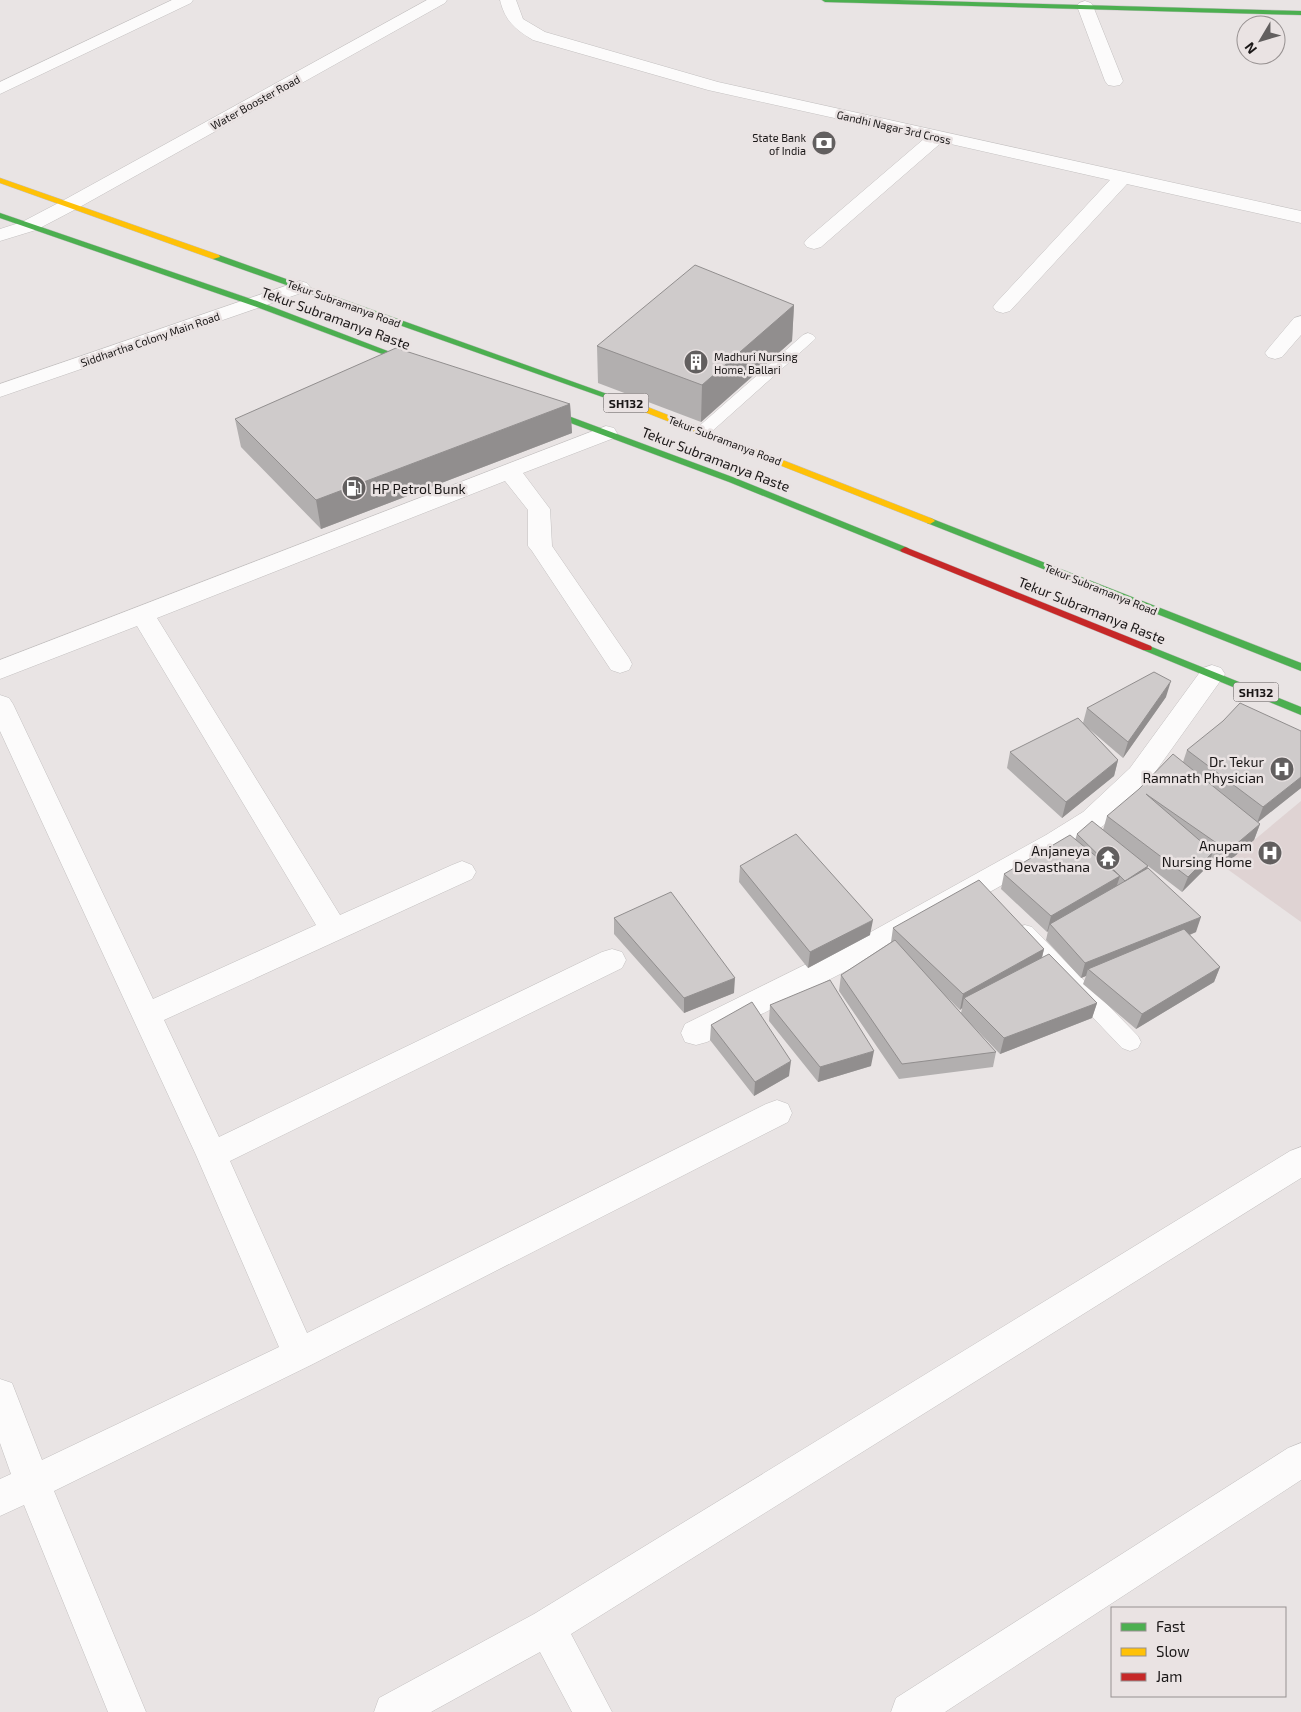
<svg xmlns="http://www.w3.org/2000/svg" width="1301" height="1712" viewBox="0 0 1301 1712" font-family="'Exo 2',sans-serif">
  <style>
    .built { fill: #dfd3d3 }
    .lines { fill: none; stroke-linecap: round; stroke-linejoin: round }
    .lane-casing { stroke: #c3c0c0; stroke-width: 1 }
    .street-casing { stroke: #c3c0c0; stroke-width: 1 }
    .fast-casing { stroke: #c3c0c0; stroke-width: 1 }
    .slow-casing { stroke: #c3c0c0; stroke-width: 1 }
    .jam-casing { stroke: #c3c0c0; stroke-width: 1 }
    .lane { fill: #fcfbfb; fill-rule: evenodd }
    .street { fill: #fcfbfb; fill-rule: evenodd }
    .fast { fill: #4caf50; fill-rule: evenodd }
    .slow { fill: #ffc107; fill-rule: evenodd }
    .jam { fill: #c62828; fill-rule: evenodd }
    .wall { fill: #b2afaf; fill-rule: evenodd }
    .shaded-wall { fill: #918e8e }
    .building { fill: #cfcbcb; stroke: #918e8e }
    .labels { text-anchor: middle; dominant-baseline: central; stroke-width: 5; stroke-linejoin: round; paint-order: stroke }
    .far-street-label { font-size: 11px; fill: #1a1717; stroke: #eae3e3 }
    .far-poi-label { font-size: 11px; fill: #1a1717; stroke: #eae3e3; text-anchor: end }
    .shield { fill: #eae3e3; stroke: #585454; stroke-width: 1 }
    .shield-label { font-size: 12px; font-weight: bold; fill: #1a1717 }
    .street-label { font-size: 14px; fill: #1a1717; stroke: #eae3e3 }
    .poi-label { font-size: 14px; fill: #1a1717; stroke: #eae3e3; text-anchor: end }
  </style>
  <rect width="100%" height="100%" fill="#e9e4e4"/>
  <path class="built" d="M1301 801V922L1223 866Z"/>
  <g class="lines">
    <defs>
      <path id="lane" d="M808 333 813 335 816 338 813 341 709 434H697L695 431 697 428 803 335Z
        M1025 925 1032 927 1138 1036 1141 1042 1138 1048 1130 1051 1122 1048 1018 939 1015 933 1018 927Z"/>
      <path id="street" d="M172 0H193L191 3 0 94V82Z
        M427 0H447L445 3 78 208 36 230 0 241V229L22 222 64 200Z
        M500 0H516L523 19 545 32 718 82 1301 211V223L1127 184 1010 311 1003 313 996 311 993 307 996 303 1110 180 942 142 821 247 814 249 807 247 804 243 807 239 925 138 708 90 533 40C515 29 505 21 500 0Z
        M1085 1 1091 3 1093 6 1123 81 1120 85 1114 86 1108 85 1105 81 1077 6 1079 3Z
        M300 281 307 283 310 287 307 291 0 397V384Z
        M1301 316V335L1282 357 1275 359 1268 357 1265 353 1268 349 1294 318Z
        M606 426 614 428 617 433 614 438 523 473 550 509 552 546 629 658 632 664 629 670 620 673 611 670 532 551 528 546V510L505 481 157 618 340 915 452 865 462 861 472 865 476 872 472 879 164 1020 219 1137 602 952 612 949 622 952 626 960 622 968 230 1161 307 1333 766 1104 777 1100 788 1104 792 1113 788 1122 311 1365 54 1491 146 1712H108L24 1505 0 1516V1479L11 1474 0 1443V1379L12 1383 42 1460 279 1347 196 1155 0 731V695L9 698 13 704 153 999 316 925 137 626 0 679V660Z
        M1212 665 1221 668 1225 674 1221 680 1148 782 1103 826 1066 849 889 949 707 1042 696 1045 685 1042 681 1033 685 1024 869 933 1046 835 1083 812 1130 768 1203 668Z
        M1301 1147V1178L571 1634 612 1712H572L540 1652 431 1712H374L379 1698 534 1614 1290 1151Z
        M1301 1443V1480L945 1712H891L896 1698 1288 1448Z"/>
      <path id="fast" d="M822 0H898L1301 11V15L825 2Z
        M0 213 257 301 424 365 423 367H417L251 305 0 218Z
        M213 255H219L649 409 648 411H642L213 259Z
        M536 404 735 478 908 548 910 550 908 552H902L729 482 533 409V405Z
        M930 518 1301 663V671L927 523V519Z
        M1147 645 1301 707V715L1143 650 1142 648Z"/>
      <path id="slow" d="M0 178 219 255 220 257 213 259 0 183Z
        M645 406 933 519 935 521 930 524 927 523 642 411 641 409Z"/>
      <path id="jam" d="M905 547 1151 646 1152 648 1151 650H1143L902 552 900 550Z"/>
    </defs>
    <use href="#lane" class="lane-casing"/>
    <use href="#street" class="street-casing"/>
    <use href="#fast" class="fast-casing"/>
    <use href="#slow" class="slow-casing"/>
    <use href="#jam" class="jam-casing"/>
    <use href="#lane" class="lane"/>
    <use href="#street" class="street"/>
    <use href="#fast" class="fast"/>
    <use href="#slow" class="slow"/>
    <use href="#jam" class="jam"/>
  </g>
  <path class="wall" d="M794 305 792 341 701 422 598 383 597 346Z
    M570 404 572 433 321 529 241 447 235 419Z
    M1166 697 1123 758 1088 728 1118 760 1114 776 1062 818 1007 768 1010 752 1083 723 1087 708Z
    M1301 731V788L1257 822 1260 824 1254 840 1223 866 1211 858 1207 867 1182 892 1148 866 1147 869 1196 932 1190 935 1220 967 1214 982 1136 1029 1083 984 1086 976 1081 978 1046 940 1048 931 1047 932 1001 889 1004 874 1075 840 1077 834 1103 830 1107 816 1183 762 1187 750Z
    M740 866 870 935 808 968 739 882Z
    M614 918 734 993 684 1013 614 934Z
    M893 928 1044 949 1042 958 1097 1003 1092 1018 1000 1054 970 1023 996 1052 993 1067 899 1079 839 991 841 975 891 942ZM946 996 960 1010 962 1008 961 1013Z
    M770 1005 871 1066 818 1082 769 1021Z
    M711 1025 789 1076 754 1096 710 1040Z"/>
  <path class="shaded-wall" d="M794 305 792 341 701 422 702 385Z
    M570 404 572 433 321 529 316 500Z
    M1171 681 1166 697 1123 758 1128 742Z
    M1118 760 1114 776 1062 818 1066 802Z
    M1301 777V788L1257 823 1263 807Z
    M1260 824 1254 840 1223 866 1228 851Z
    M1213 852 1207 867 1182 892 1188 877Z
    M1148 866 1145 874 1122 889 1125 881Z
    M1120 876 1115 891 1050 924 1048 931 1047 932 1051 916Z
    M1201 917 1196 932 1093 973 1088 969 1086 976 1081 978 1085 963Z
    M873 920 870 935 808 968 810 952Z
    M1044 949 1040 964 964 998 962 1008 960 1010 963 994Z
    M1220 967 1214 982 1136 1029 1142 1014Z
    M735 978 734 993 684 1013V998Z
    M1097 1003 1092 1018 1000 1054 1004 1038Z
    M874 1051 871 1066 818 1082 820 1067Z
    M791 1061 789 1076 754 1096 755 1082Z"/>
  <path class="building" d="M695 265 794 305 702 385 597 346Z
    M396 348 570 404 316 500 235 419Z
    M1154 672 1171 681 1128 742 1087 708Z
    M1240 703 1301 731V777L1263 807 1187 750 1223 721Z
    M1078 718 1118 760 1066 802 1010 752Z
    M1173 754 1260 824 1228 851 1146 794 1213 852 1188 877 1107 816 1139 789Z
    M1092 821 1148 866 1125 881 1077 834Z
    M796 834 873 920 810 952 740 866Z
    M1070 835 1120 876 1051 916 1004 874Z
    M1148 868 1201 917 1085 963 1050 924Z
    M979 880 1044 949 963 994 893 928Z
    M671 892 735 978 684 998 614 918Z
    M1184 929 1220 967 1142 1014 1088 969Z
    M895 940 996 1052 902 1064 841 975Z
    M1049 954 1097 1003 1004 1038 964 998Z
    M830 980 874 1051 820 1067 770 1005Z
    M752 1002 791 1061 755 1082 711 1025Z"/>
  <defs>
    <symbol id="bank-disc" viewBox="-11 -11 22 22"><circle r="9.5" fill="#625f5f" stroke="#eae3e3"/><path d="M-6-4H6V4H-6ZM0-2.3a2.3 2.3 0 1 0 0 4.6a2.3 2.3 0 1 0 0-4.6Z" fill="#fff"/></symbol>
    <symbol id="building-disc" viewBox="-11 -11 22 22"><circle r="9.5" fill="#625f5f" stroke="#eae3e3"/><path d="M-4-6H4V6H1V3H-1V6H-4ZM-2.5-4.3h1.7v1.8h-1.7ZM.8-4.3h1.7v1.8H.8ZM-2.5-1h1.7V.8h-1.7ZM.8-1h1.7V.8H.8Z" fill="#fff"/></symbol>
    <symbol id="fuel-disc" viewBox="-11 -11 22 22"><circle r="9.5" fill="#625f5f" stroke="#eae3e3"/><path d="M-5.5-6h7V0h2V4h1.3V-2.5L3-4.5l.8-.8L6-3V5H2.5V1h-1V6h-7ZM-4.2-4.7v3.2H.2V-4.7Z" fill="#fff"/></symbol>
    <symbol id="hospital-disc" viewBox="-11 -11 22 22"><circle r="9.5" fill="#625f5f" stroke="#eae3e3"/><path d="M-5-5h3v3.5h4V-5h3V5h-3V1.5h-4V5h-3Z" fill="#fff"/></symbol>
    <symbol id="temple-disc" viewBox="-11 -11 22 22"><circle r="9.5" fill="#625f5f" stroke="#eae3e3"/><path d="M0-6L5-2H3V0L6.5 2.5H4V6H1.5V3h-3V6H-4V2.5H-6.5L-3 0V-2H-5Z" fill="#fff"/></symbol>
  </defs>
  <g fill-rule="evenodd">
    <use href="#bank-disc" x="810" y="129" width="28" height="28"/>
    <use href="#building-disc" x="682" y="348" width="28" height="28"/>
    <use href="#fuel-disc" x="340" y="474" width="28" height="28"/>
    <use href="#hospital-disc" x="1268" y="755" width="28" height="28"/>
    <use href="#hospital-disc" x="1256" y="839" width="28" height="28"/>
    <use href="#temple-disc" x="1094" y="844" width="28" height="28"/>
  </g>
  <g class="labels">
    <g class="far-street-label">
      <text transform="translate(255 102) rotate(-29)">Water Booster Road</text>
      <text transform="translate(894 127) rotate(13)">Gandhi Nagar 3rd Cross</text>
      <text transform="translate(344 303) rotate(20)">Tekur Subramanya Road</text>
      <text transform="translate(150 339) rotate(-19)">Siddhartha Colony Main Road</text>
      <text transform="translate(725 440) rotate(21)">Tekur Subramanya Road</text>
      <text transform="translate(1101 589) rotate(22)">Tekur Subramanya Road</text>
    </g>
    <g class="far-poi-label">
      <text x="806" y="137">State Bank<tspan x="806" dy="13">of India</tspan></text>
      <text x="714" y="356" text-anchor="start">Madhuri Nursing<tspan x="714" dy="13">Home, Ballari</tspan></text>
    </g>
    <g class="shield">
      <rect x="603.5" y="393.5" width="45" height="19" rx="4"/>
      <rect x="1233.5" y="682.5" width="45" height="19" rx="4"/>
    </g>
    <g class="shield-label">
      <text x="626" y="403">SH132</text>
      <text x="1256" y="692">SH132</text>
    </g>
    <g class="street-label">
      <text transform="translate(336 318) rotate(20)">Tekur Subramanya Raste</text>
      <text transform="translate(716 459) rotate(21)">Tekur Subramanya Raste</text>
      <text transform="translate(1092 610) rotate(22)">Tekur Subramanya Raste</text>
    </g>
    <g class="poi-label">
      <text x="372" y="488" text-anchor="start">HP Petrol Bunk</text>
      <text x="1264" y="761">Dr. Tekur<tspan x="1264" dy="16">Ramnath Physician</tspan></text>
      <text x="1252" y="845">Anupam<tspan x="1252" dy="16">Nursing Home</tspan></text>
      <text x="1090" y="850">Anjaneya<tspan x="1090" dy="16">Devasthana</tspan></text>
    </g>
  </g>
  <rect x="1111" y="1607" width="175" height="90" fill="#eae3e3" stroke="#979191"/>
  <rect x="1121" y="1623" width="25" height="8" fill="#4caf50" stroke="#979191"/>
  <text x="1156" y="1632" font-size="15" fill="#1a1717">Fast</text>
  <rect x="1121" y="1648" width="25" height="8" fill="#ffc107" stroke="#979191"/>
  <text x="1156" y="1657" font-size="15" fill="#1a1717">Slow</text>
  <rect x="1121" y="1673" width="25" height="8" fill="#c62828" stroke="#979191"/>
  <text x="1156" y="1682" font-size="15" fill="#1a1717">Jam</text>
  <g transform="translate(1261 40) rotate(232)"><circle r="24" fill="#eae3e3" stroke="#979191"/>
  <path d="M0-4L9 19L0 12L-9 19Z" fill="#625f5f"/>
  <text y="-8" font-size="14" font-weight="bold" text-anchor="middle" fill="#1a1717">N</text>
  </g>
</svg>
